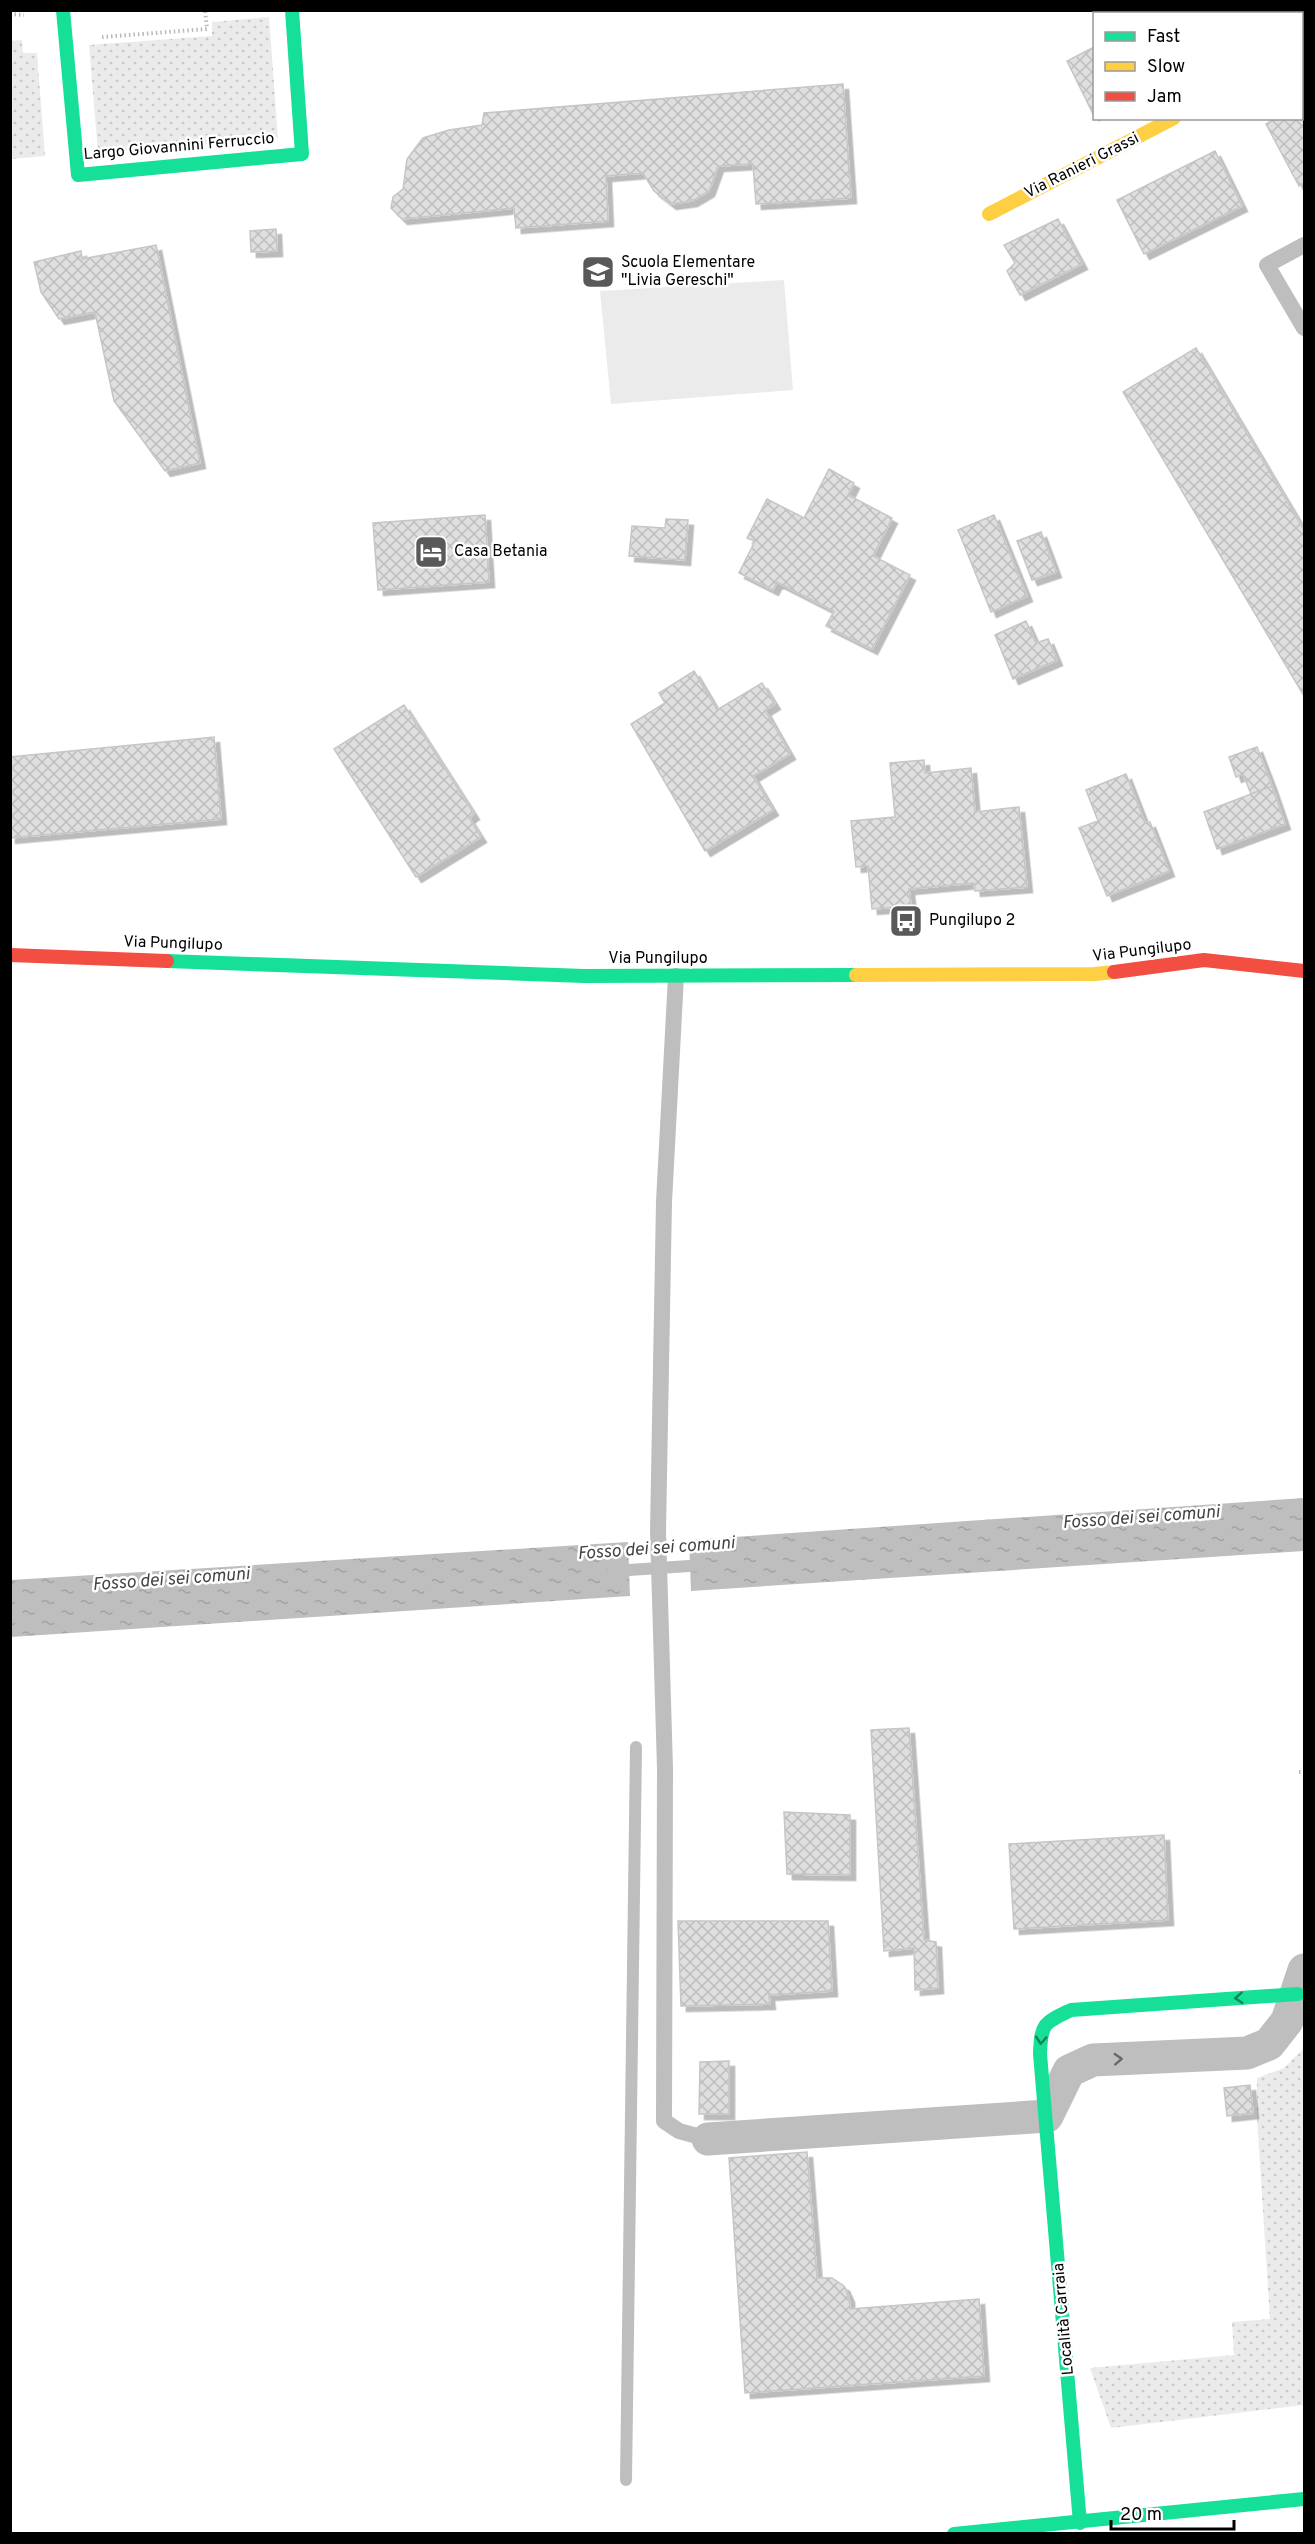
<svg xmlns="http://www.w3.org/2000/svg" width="1315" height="2544" viewBox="0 0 1315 2544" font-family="Overpass,sans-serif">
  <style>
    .green { fill: url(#green-dots) }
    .pitch { fill: #ebebeb }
    .water { fill: url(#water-ripples) }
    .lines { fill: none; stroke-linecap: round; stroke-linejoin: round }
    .stream { stroke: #bebebe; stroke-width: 12 }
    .building { fill: url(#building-cross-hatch); stroke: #c6c6c6; stroke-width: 1.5; filter: url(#shadow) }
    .path { stroke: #b9b9b9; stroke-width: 4; stroke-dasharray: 1.5 3; stroke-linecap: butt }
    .lane { stroke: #bebebe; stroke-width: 16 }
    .street { stroke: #bebebe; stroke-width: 33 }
    .fast { stroke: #16e098; stroke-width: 14 }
    .slow { stroke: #ffcf43; stroke-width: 14 }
    .jam { stroke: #f24e42; stroke-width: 14 }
    .oneway { stroke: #0d865b }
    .oneway2 { stroke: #686868 }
    .labels { text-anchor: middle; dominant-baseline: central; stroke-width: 5; stroke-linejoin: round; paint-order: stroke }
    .street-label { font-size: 16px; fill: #000; stroke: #fff }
    .poi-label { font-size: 16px; fill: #000; stroke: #fff; text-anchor: start }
    .water-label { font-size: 18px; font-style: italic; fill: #434343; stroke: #fff }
  </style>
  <defs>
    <pattern id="green-dots" width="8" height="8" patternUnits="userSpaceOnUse" patternTransform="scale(1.5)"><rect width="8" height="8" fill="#ebebeb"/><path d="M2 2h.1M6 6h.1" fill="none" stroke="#c8c8c8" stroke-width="1.8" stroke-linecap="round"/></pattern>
    <pattern id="water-ripples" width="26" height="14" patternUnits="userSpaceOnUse" patternTransform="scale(1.5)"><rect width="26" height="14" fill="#bebebe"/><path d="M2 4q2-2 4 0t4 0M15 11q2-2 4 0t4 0" fill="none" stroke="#a2a2a2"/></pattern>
    <pattern id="building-cross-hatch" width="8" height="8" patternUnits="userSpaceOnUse" patternTransform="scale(1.5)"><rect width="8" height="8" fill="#dfdfdf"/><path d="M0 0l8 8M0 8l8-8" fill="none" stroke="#bebebe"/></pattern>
    <filter id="shadow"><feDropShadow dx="5.5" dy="5.5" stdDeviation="0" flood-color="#0004"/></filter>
  </defs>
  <rect width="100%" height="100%" fill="#fff"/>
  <path class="green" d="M269 17 278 138 98 153 89 45 212 36V22Z
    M22 40 23 53H37L45 156 11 159V41Z
    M1304 2048V2405L1111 2428 1090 2368 1234 2355 1232 2322 1270 2319 1257 2118V2078L1284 2068Z"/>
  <path class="pitch" d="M784 280 793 390 611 404 600 291Z"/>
  <path class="water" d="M1304 1498V1551L691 1591 689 1540Z
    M628 1542 630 1596 11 1637V1580Z"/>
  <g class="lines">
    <path class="stream" d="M614 1571 704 1565
      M626 2480 636 1747"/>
  </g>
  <path class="building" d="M1229 10H1283L1278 14H1230Z
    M1094 47V116L1067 61Z
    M843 84 851 198 756 204 753 164 718 166 709 191 692 201 671 204 654 191 643 173 606 176 608 221 516 228 514 208 402 219 391 208 393 197 403 189 407 159 423 138 449 130 482 125 484 113Z
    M1304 103V183L1299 186 1266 124 1276 118H1302V105Z
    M1215 151 1242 206 1144 254 1117 200Z
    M1058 219 1082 264 1020 295 1007 271 1015 263 1004 245Z
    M276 229 277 251 251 252 250 231Z
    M156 245 200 463 165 471 114 401 95 312 59 319 41 292 34 262 81 251 82 259Z
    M1196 348 1304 530V696L1123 392Z
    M829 469 854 483 848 495 892 518 873 556 910 575 872 649 826 626 834 611 777 582 773 590 739 573 755 541 747 538 767 499 804 518Z
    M485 515 489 582 378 590 373 523Z
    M994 515 1027 596 991 612 958 530Z
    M666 519 688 520 685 560 629 556 632 526 665 528Z
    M1041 532 1056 572 1032 580 1017 541Z
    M1026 621 1036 643 1048 639 1057 660 1013 679 995 635Z
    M694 671 717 710 762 683 775 704 765 710 790 754 753 776 773 810 705 851 631 724 665 703 659 693Z
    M404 705 474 814 469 818 481 837 416 877 334 749Z
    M214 737 221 819 10 838V757Z
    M1257 747 1272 786 1251 794 1243 774 1236 777 1229 757Z
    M924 760 925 773 971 768 975 812 1019 807 1027 887 975 891 974 883 909 889 911 906 872 909 868 866 856 867 851 821 895 817 890 763Z
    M1126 774 1145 823 1150 822 1169 871 1107 896 1079 828 1098 821 1086 790Z
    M1272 786 1285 824 1217 849 1204 812Z
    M909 1728 924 1940 936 1942 938 1988 915 1990 914 1948 884 1951 871 1730Z
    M784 1812 850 1815V1875L787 1874Z
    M1164 1835 1168 1920 1014 1929 1009 1844Z
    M678 1921H828L832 1991 769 1995 770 2004 681 2006Z
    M729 2061V2114H699L700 2062Z
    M1250 2085 1253 2113 1227 2116 1224 2088Z
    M807 2152 817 2278H832L844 2286 849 2297 850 2309 979 2299 984 2376 745 2393 729 2158Z"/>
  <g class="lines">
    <path class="path" d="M10 14 24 15
      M102 37 207 29 205 10
      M1299 1772H1304"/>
    <path class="lane" d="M1304 245 1267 265 1304 328
      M676 976 664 1202 658 1531 665 1769 664 2121 679 2131 708 2139"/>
    <path class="street" d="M1302 53 1304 51
      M708 2139 1047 2116 1069 2071 1093 2060 1247 2053 1269 2044 1287 2021 1304 1970"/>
    <path class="fast" d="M63 10 78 175 302 154 292 10
      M167 961 584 976 856 975
      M1080 2523 1040 2054C1041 2023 1044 2023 1071 2010L1298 1994
      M954 2534 1304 2499"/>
    <path class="slow" d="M989 214 1174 118
      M856 975 1095 974 1114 972"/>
    <path class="jam" d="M10 955 167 961
      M1114 972 1204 960 1304 971"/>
  </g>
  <defs><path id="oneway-chevron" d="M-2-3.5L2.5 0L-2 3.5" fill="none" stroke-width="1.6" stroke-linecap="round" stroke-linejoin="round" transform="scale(1.5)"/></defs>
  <g class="oneway">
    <use href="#oneway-chevron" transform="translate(1239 1998) rotate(176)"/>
    <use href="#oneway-chevron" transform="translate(1041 2040) rotate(94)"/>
  </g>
  <use class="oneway2" href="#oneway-chevron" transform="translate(1118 2059) rotate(-3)"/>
  <defs>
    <symbol id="school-square" viewBox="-11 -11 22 22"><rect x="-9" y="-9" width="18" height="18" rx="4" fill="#595959" stroke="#fff"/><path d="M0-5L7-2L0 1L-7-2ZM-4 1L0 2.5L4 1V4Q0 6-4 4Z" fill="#fff"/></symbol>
    <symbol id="hotel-square" viewBox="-11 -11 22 22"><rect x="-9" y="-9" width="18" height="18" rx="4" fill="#595959" stroke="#fff"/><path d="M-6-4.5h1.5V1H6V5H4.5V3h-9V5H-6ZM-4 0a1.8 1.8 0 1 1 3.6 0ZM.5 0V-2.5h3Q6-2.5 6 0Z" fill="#fff"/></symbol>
    <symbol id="bus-square" viewBox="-11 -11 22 22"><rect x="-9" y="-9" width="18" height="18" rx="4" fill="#595959" stroke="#fff"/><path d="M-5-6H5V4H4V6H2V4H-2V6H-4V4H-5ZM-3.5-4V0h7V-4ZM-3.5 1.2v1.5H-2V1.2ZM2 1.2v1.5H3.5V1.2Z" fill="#fff"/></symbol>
  </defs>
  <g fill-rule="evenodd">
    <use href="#school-square" x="579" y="253" width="38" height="38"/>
    <use href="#hotel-square" x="412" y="533" width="38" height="38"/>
    <use href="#bus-square" x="887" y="902" width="38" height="38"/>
  </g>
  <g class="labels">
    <g class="street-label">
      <text transform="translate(179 147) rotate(-5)">Largo Giovannini Ferruccio</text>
      <text transform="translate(1082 166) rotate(-27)">Via Ranieri Grassi</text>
      <text transform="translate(173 944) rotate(2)">Via Pungilupo</text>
      <text transform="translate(1142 951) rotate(-7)">Via Pungilupo</text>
      <text x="658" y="959">Via Pungilupo</text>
      <text transform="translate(1064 2319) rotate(-95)">Località Carraia</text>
    </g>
    <g class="poi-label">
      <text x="621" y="263">Scuola Elementare<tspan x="621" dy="18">"Livia Gereschi"</tspan></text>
      <text x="454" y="552">Casa Betania</text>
      <text x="929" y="921">Pungilupo 2</text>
    </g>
    <g class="water-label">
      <text transform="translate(1141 1518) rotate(-4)">Fosso dei sei comuni</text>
      <text transform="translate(656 1549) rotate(-4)">Fosso dei sei comuni</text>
      <text transform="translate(171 1580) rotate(-4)">Fosso dei sei comuni</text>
    </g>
  </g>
  <rect width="1315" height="2544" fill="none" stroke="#000000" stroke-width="24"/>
  <rect x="1093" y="12" width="210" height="108" fill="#ffffff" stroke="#999999" stroke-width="1.5"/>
  <rect x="1105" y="32" width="30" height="9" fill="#16e098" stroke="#999999" stroke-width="1.5"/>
  <text x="1147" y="42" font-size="18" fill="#000000">Fast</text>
  <rect x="1105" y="62" width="30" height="9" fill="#ffcf43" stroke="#999999" stroke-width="1.5"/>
  <text x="1147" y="72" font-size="18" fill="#000000">Slow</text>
  <rect x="1105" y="92" width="30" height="9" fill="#f24e42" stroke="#999999" stroke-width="1.5"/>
  <text x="1147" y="102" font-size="18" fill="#000000">Jam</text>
  <path d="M1111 2520v9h123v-9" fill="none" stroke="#000000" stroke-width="3"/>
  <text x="1120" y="2520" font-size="18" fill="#000000" stroke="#ffffff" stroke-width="4.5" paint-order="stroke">20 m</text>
</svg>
